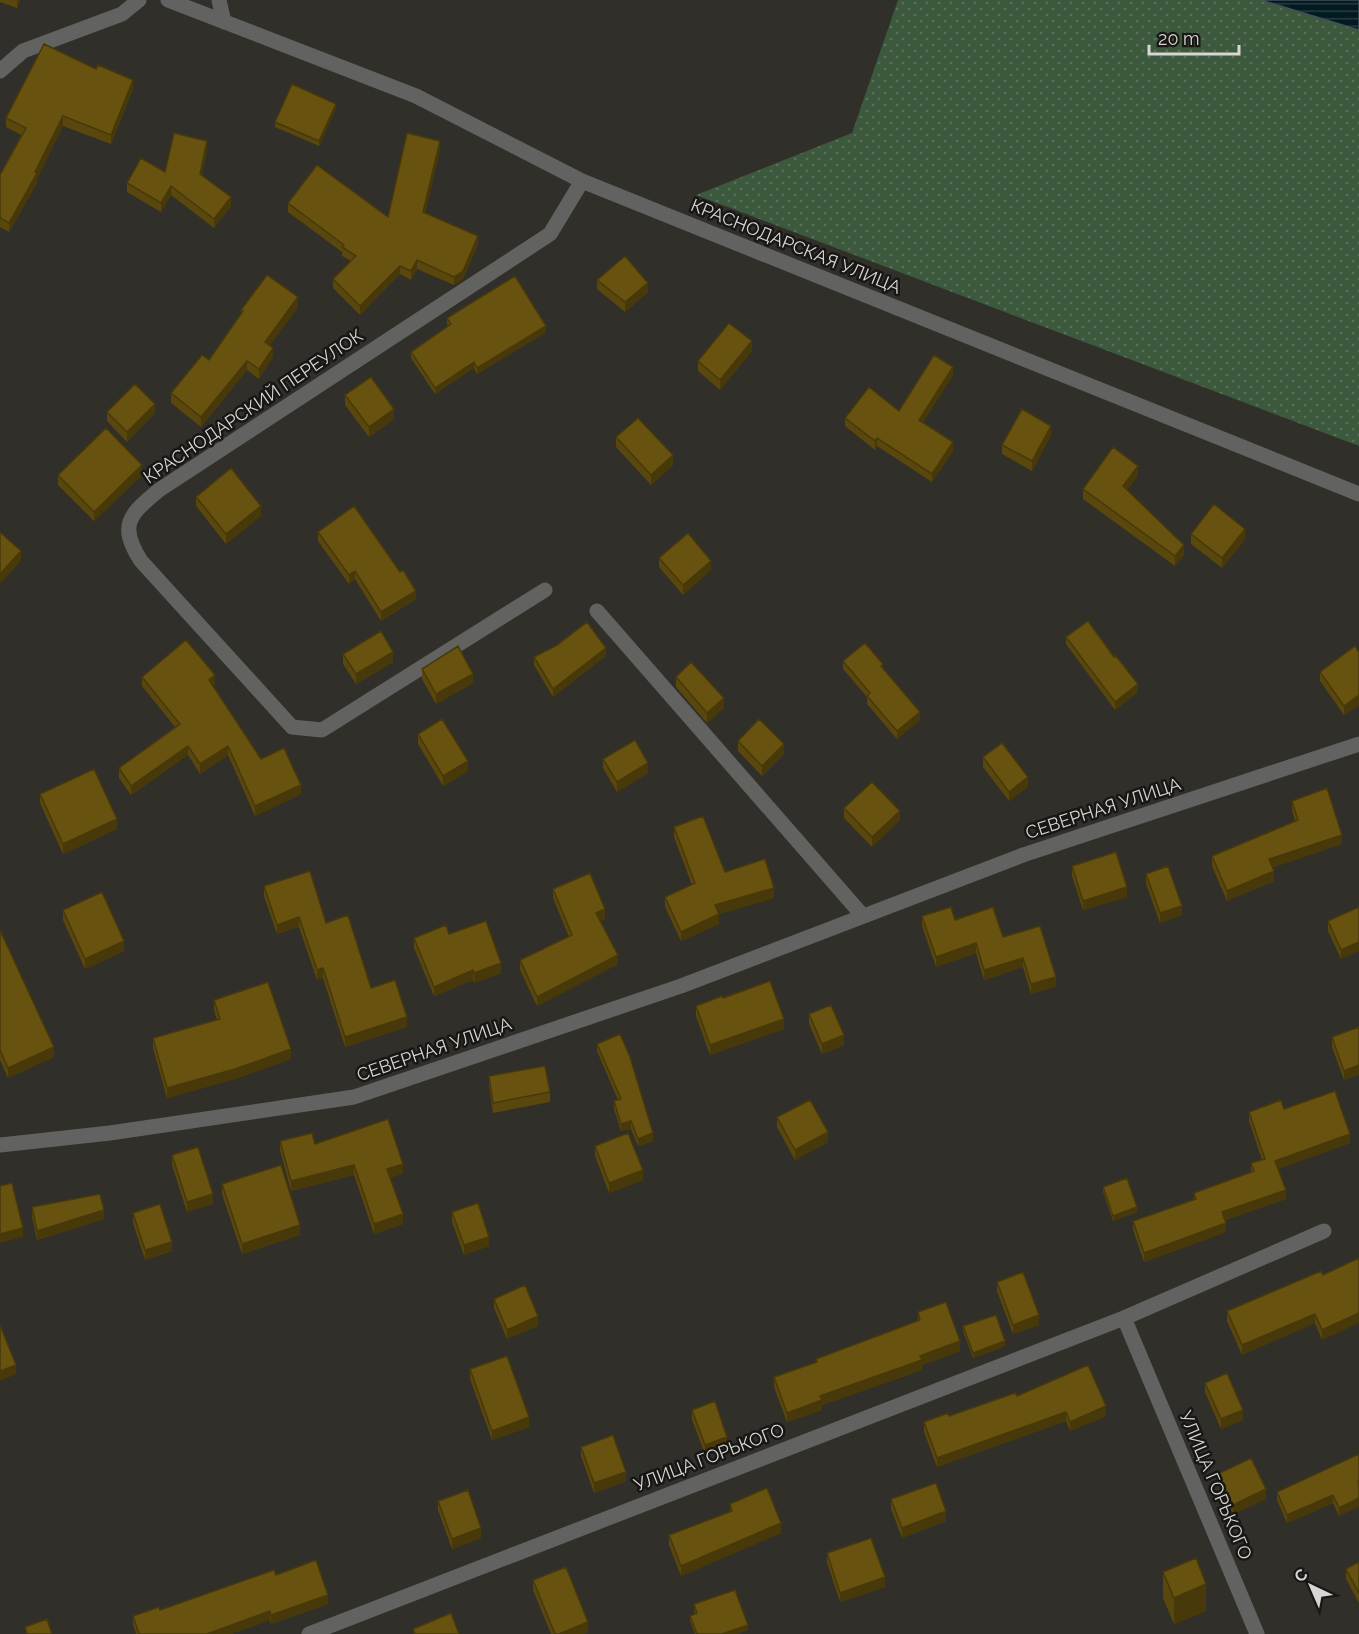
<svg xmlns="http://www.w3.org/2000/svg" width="1359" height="1634" viewBox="0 0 1359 1634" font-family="Raleway,sans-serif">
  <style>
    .park { fill: url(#park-dots) }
    .water { fill: url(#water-rules); stroke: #425256; stroke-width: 1.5 }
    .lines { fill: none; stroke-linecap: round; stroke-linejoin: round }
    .street { stroke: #626361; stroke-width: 15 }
    .wall { fill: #59470d }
    .shaded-wall { fill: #48390a }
    .building { fill: #67520f; stroke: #48390a; stroke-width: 1.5 }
    .labels { text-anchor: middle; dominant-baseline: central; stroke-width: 5; stroke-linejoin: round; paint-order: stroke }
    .street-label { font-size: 18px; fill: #d8d6d3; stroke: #181715 }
  </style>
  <defs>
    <pattern id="park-dots" width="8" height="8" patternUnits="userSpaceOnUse" patternTransform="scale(1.5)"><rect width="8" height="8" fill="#3c593d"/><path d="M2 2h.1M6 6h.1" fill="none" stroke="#577058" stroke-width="1.8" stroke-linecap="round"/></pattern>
    <pattern id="water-rules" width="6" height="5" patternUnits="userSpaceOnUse" patternTransform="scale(1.5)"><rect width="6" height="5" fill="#021a21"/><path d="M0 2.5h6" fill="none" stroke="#263b40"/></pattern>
  </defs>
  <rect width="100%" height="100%" fill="#312f2a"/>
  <path class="park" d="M898 0H1260L1359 30V446L696 195 852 133Z"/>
  <path class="water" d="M1260 0H1359V30L1274 4Z"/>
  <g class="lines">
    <path class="street" d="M168 0 416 96 582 181 1359 494
      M219 0 224 22
      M0 71 23 51 122 14 139 0
      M545 590 322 730 292 727 141 561C118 525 129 515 159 490L550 234 582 181
      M597 611 863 916
      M0 1145 110 1133 354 1097 681 986 1023 855 1359 744
      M1124 1318 1257 1634
      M309 1634 1124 1318 1324 1231"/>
  </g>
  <path class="wall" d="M0 0H20L17 8 0 2Z
    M133 89 111 144 63 126 37 179V183L9 232 0 227V175L21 135 6 127V118Z
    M336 108 319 146 275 127V122Z
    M207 149 202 175 231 206 214 228 171 195 161 212 127 192V183L165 172Z
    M440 149 425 213 478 244 463 279 454 285 417 269 411 280 400 274 360 315 333 288V279L351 261 342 256V252L288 212V203L388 217Z
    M597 280 648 292 625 312 597 289Z
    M298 307 270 345 273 357 259 379 247 370 201 427 171 403V393L209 360 241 314V310Z
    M447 318 546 332 477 374 474 368 435 394 411 358V352L448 326 447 324Z
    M752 351 720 390 698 371V361Z
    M953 375 923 422 953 451 932 482 877 446 875 450 845 426V418L899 411Z
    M345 395 394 419 369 437 345 405Z
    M107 412 155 413 127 442 107 421Z
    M1051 435 1032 471 1002 454V445Z
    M616 437 673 465 651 485 616 447Z
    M58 475H142L94 521 58 485Z
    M1138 475 1127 490 1184 555 1175 566 1083 499V489Z
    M196 497 261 516 226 544 196 506Z
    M318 532 416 599 381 621 355 579 349 584 318 541Z
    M1191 534 1245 539 1222 568 1191 544Z
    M659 558 711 570 683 595 659 567Z
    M1066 637 1114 657 1138 692 1115 710 1066 644Z
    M1359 653V705L1344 715 1320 681V672Z
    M343 654 393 662 356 684 343 664Z
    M606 656 553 697 534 665V657Z
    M843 661 883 669 920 720 897 739 867 704V697L843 669Z
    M422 669 473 683 436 704 422 679Z
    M142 677 215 684 213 686 261 759 301 794 255 816 228 755 200 774 188 755 131 795 119 778V768L175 727 142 686Z
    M676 677 724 708 707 723 676 687Z
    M418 734 468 771 443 786 418 744Z
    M738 741 784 754 762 776 738 751Z
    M983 757 1028 787 1009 801 983 767Z
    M603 759 648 773 617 792 603 768Z
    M40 794 117 829 63 854 40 803Z
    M1292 801 1342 844 1272 867 1274 881 1227 901 1212 866V856L1295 821 1292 810Z
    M844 808 900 820 872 847 844 818Z
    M674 827 725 872 774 898 719 914V924L681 941 665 907V897L692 885 674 837Z
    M1072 866 1127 897 1083 910 1072 876Z
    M1146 874 1182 915 1160 923 1146 884Z
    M264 886 326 923 371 988 407 1027 345 1047 323 978 317 980 299 927 277 934 264 896Z
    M553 889 605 919 600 921 618 964 537 1006 520 970V960L569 937 553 898Z
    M1359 907 1341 959 1328 931V921Z
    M63 910 124 951 85 969 63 920Z
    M922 916 955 920 1003 937 1056 986 1031 994 1023 967 984 980 976 953 936 967 922 926Z
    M0 930 54 1057 8 1078 0 1060Z
    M449 934 501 973 474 983 473 980 434 996 414 948V938Z
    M723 998 784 1029 710 1055 696 1016V1006Z
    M214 1000 291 1059 235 1079 167 1098 153 1048V1038L217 1020 214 1010Z
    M809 1014 844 1045 822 1054 809 1024Z
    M1359 1027 1344 1080 1332 1047V1037Z
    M597 1044 653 1141 638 1146 631 1129 621 1131 614 1109V1101L618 1100 597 1051Z
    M489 1076 550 1092V1102L493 1113 489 1086Z
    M1284 1109 1350 1143 1278 1169 1286 1199 1225 1220 1226 1232 1144 1262 1133 1230V1221L1194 1199V1193L1251 1172V1163L1262 1160 1249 1121V1112Z
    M777 1117 828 1142 795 1160 777 1127Z
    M280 1141 315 1144 403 1173 390 1178 403 1224 374 1234 354 1175 291 1191 280 1150Z
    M595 1146 643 1180 609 1193 595 1156Z
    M172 1155 213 1204 187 1212 172 1165Z
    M222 1184 300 1235 242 1254 222 1194Z
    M1103 1187 1137 1212 1113 1221 1103 1192Z
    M32 1207 104 1219 37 1240 32 1217Z
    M452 1212 489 1246 464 1255 452 1222Z
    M133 1213 172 1251 145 1260 133 1223Z
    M1323 1275 1322 1340 1315 1323 1242 1355 1227 1321V1311Z
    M997 1282 1039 1325 1013 1334 997 1291Z
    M494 1299 538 1326 507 1339 494 1308Z
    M918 1312 960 1351 922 1365V1370L822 1405V1410L787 1422 774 1387V1377L816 1362V1359L918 1321Z
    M963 1326 1005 1346 973 1358 963 1331Z
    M470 1369 529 1427 492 1440 470 1379Z
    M1205 1383 1243 1420 1221 1429 1205 1392Z
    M1017 1396 1106 1416 1070 1431 1066 1421 937 1467 924 1432V1422L949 1416Z
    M692 1410 727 1446 705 1454 692 1420Z
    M581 1447 626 1481 594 1493 581 1456Z
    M1359 1454V1506L1339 1516 1333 1503 1287 1523 1277 1500V1492Z
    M1218 1474 1266 1499 1233 1514 1218 1483Z
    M891 1499 946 1521 902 1538 891 1509Z
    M438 1501 481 1538 452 1549 438 1510Z
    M730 1504 781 1533 681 1576 669 1545V1535L730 1512Z
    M827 1553 885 1587 840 1602 827 1563Z
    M1359 1562V1603L1346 1579V1569Z
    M1163 1572 1206 1611 1174 1624 1163 1598Z
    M276 1575 328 1604 271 1624 270 1620 231 1634H136L133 1625V1616L160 1610Z
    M533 1580 588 1632 582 1634H551L533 1590Z
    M694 1604 748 1630 736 1634H695L690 1621V1616L695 1614 694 1609Z"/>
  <path class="shaded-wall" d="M17 0H20L17 8Z
    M133 80V89L111 144V135Z
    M336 104V108L319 146V141Z
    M63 116V126L37 179V183L9 232V223Z
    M207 141V149L200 183V174Z
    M440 141V149L423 221V212Z
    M171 186V195L161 212V203Z
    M231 197V206L214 228V219Z
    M478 236V244L463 279 454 285V277Z
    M417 260V269L411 280V271Z
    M400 266V274L360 315V306Z
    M648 283V292L625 312V302Z
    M298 297V307L265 352V342Z
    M546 326V332L477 374V368Z
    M752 341V351L720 390V380Z
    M273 348V357L259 379V369Z
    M247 361V370L201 427V417Z
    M474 362V368L435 394V388Z
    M953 367V375L919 428V420Z
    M155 404V413L127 442V432Z
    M394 409V419L369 437V427Z
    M1051 426V435L1032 471V461Z
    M877 438V446L875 450V441Z
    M953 442V451L932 482V474Z
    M673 455V465L651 485V475Z
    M142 465V475L94 521V512Z
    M1138 466V475L1123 495V486Z
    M261 506V516L226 544V534Z
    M1245 529V539L1222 568V558Z
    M1184 545V555L1175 566V556Z
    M21 551V561L0 584V574Z
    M711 561V570L683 595V585Z
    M355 571V579L349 584V575Z
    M416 591V599L381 621V612Z
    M606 648V656L553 697V689Z
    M393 652V662L356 684V674Z
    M473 674V683L436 704V694Z
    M215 675V684L209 689V680Z
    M1138 684V692L1115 710V702Z
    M1359 695V705L1344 715V706Z
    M724 698V708L707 723V713Z
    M920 712V720L897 739V731Z
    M784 744V754L762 776V766Z
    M188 746V755L131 795V786Z
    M228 746V755L200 774V764Z
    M468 761V771L443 786V776Z
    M648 763V773L617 792V782Z
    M1028 777V787L1009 801V792Z
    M301 785V794L255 816V806Z
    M900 811V820L872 847V837Z
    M117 819V829L63 854V844Z
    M1342 835V844L1269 869V859Z
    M1274 871V881L1227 901V891Z
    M1127 887V897L1083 910V901Z
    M774 888V898L719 914V924L681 941V932L715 905Z
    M1182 906V915L1160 923V913Z
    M605 909V919L596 923V913Z
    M299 917V927L277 934V925Z
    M124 941V951L85 969V959Z
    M1359 942V951L1341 959V950Z
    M976 943V953L936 967V957Z
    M618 955V964L537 1006V997Z
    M1023 958V967L984 980V970Z
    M501 963V973L474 983V973Z
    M323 968V978L317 980V970Z
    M473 970V980L434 996V987Z
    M1056 977V986L1031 994V984Z
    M407 1017V1027L345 1047V1037Z
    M784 1019V1029L710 1055V1045Z
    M844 1035V1045L822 1054V1044Z
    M54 1047V1057L8 1078V1068Z
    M291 1049V1059L235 1079 167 1098V1088Z
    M1359 1065V1075L1344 1080V1071Z
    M631 1121V1129L621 1131V1124Z
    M828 1132V1142L795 1160V1150Z
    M653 1133V1141L638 1146V1139Z
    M1350 1134V1143L1275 1170V1161Z
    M403 1164V1173L387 1179V1169Z
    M354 1165V1175L291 1191V1181Z
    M643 1170V1180L609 1193V1183Z
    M1286 1190V1199L1222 1221V1212Z
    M213 1194V1204L187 1212V1202Z
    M1137 1207V1212L1113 1221V1216Z
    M104 1210V1219L37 1240V1231Z
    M403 1214V1224L374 1234V1224Z
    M1226 1223V1232L1144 1262V1253Z
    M300 1225V1235L242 1254V1244Z
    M23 1228V1237L0 1243V1234Z
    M489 1237V1246L464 1255V1245Z
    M172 1242V1251L145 1260V1250Z
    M1359 1313V1323L1322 1340V1330Z
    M1315 1314V1323L1242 1355V1345Z
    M1039 1315V1325L1013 1334V1325Z
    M538 1316V1326L507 1339V1330Z
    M960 1341V1351L922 1365V1370L822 1405V1410L787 1422V1413L820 1396 920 1356Z
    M1005 1341V1346L973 1358V1353Z
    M16 1365V1374L0 1381V1371Z
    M1106 1406V1416L1070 1431V1422Z
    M1243 1410V1420L1221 1429V1419Z
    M1066 1412V1421L937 1467V1458Z
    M529 1417V1427L492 1440V1431Z
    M727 1437V1446L705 1454V1445Z
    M626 1472V1481L594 1493V1483Z
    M1266 1489V1499L1233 1514V1505Z
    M1333 1495V1503L1287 1523V1515Z
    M1359 1498V1506L1339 1516V1508Z
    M946 1511V1521L902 1538V1528Z
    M781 1523V1533L681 1576V1566Z
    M481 1528V1538L452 1549V1539Z
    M885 1577V1587L840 1602V1593Z
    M1206 1584V1611L1174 1624V1598Z
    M328 1595V1604L271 1624V1615Z
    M270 1611V1620L231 1634H207Z
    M588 1622V1632L582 1634H559Z
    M748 1625V1630L736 1634H722Z"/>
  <path class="building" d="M44 44 96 69 98 65 133 80 111 135 63 116 35 172 37 173 9 223 0 218V175L26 128 6 118Z
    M292 84 336 104 319 141 275 122Z
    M174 133 207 141 200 174 231 197 214 219 171 186 161 203 127 183 141 158 165 172Z
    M407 133 440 141 423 212 478 236 463 271 454 277 417 260 411 271 400 266 360 306 333 279 356 256 342 247 344 245 288 203 317 165 388 217Z
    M625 256 648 283 625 302 597 280Z
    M267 275 298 297 265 342 273 348 259 369 247 361 201 417 171 393 202 355 209 360 243 311 241 310Z
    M515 276 546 326 477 368 474 362 435 388 411 352 451 324 447 318Z
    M729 323 752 341 720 380 698 361Z
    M934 355 953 367 919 420 953 442 932 474 877 438 875 441 845 418 869 387 899 411Z
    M371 377 394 409 369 427 345 395Z
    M135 384 155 404 127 432 107 412Z
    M1022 409 1051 426 1032 461 1002 445Z
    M638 418 673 455 651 475 616 437Z
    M106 428 142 465 94 512 58 475Z
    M1113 447 1138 466 1123 486 1184 545 1175 556 1083 489Z
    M231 468 261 506 226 534 196 497Z
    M1214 504 1245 529 1222 558 1191 534Z
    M354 506 400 572 403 570 416 591 381 612 355 571 349 575 318 532Z
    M0 532 21 551 0 574Z
    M688 533 711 561 683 585 659 558Z
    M1088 621 1114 657 1116 656 1138 684 1115 702 1066 637Z
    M587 622 606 648 553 689 534 657 557 645Z
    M381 631 393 652 356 674 343 654Z
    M186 640 215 675 209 680 261 759 284 748 301 785 255 806 228 746 200 764 188 746 131 786 119 768 180 724 142 677Z
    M865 643 883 664 881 666 920 712 897 731 867 696 870 693 843 661Z
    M458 646 473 674 436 694 422 669Z
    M1355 646 1359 653V695L1344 706 1320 672Z
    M691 662 724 698 707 713 676 677Z
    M442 719 468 761 443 776 418 734Z
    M759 719 784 744 762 766 738 741Z
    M635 740 648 763 617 782 603 759Z
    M1002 743 1028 777 1009 792 983 757Z
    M94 769 117 819 63 844 40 794Z
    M872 782 900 811 872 837 844 808Z
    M1327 788 1342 835 1269 859 1274 871 1227 891 1212 856 1298 820 1292 801Z
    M703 816 725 872 765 859 774 888 715 905 719 914 681 932 665 897 695 883 674 827Z
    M1116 852 1127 887 1083 901 1072 866Z
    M1168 866 1182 906 1160 913 1146 874Z
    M310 871 326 923 348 915 371 988 395 980 407 1017 345 1037 323 968 317 970 299 917 277 925 264 886Z
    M590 873 605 909 596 913 618 955 537 997 520 960 572 935 553 889Z
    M102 892 124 941 85 959 63 910Z
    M951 907 955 920 993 907 1003 937 1040 926 1056 977 1031 984 1023 958 984 970 976 943 936 957 922 916Z
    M1359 907V942L1341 950 1328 921Z
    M486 921 501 963 474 973 473 970 434 987 414 938 446 925 449 934Z
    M0 930 54 1047 8 1068 0 1050Z
    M770 981 784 1019 710 1045 696 1006 722 996 723 998Z
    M268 982 291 1049 235 1069 167 1088 153 1038 220 1019 214 1000Z
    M831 1005 844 1035 822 1044 809 1014Z
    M1359 1027V1065L1344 1071 1332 1037Z
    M620 1034 630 1057 653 1133 638 1139 631 1121 621 1124 614 1101 621 1099 597 1044Z
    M545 1066 550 1092 493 1103 489 1076Z
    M1335 1091 1350 1134 1275 1161 1286 1190 1222 1212 1226 1223 1144 1253 1133 1221 1196 1199 1194 1193 1254 1171 1251 1163 1265 1159 1249 1112 1281 1100 1284 1109Z
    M810 1100 828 1132 795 1150 777 1117Z
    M388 1119 403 1164 387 1169 403 1214 374 1224 354 1165 291 1181 280 1141 312 1133 315 1144Z
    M628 1133 643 1170 609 1183 595 1146Z
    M198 1147 213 1194 187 1202 172 1155Z
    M281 1165 300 1225 242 1244 222 1184Z
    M1127 1178 1137 1207 1113 1216 1103 1187Z
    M12 1183 23 1228 0 1234V1186Z
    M100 1194 104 1210 37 1231 32 1207Z
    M478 1203 489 1237 464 1245 452 1212Z
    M160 1204 172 1242 145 1250 133 1213Z
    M1359 1258V1313L1322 1330 1315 1314 1242 1345 1227 1311 1321 1271 1323 1275Z
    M1023 1272 1039 1315 1013 1325 997 1282Z
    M525 1285 538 1316 507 1330 494 1299Z
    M946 1302 960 1341 920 1356 922 1360 820 1396 822 1400 787 1413 774 1377 817 1362 816 1359 920 1320 918 1312Z
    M996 1315 1005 1341 973 1353 963 1326Z
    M0 1325 16 1365 0 1371Z
    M507 1356 529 1417 492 1431 470 1369Z
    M1088 1365 1106 1406 1070 1422 1066 1412 937 1458 924 1422 948 1413 949 1416 1015 1393 1017 1396Z
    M1227 1373 1243 1410 1221 1419 1205 1383Z
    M715 1401 727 1437 705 1445 692 1410Z
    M613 1435 626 1472 594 1483 581 1447Z
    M1359 1454V1480L1358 1481 1359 1484V1498L1339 1508 1333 1495 1287 1515 1277 1492Z
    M1251 1458 1266 1489 1233 1505 1218 1474Z
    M936 1483 946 1511 902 1528 891 1499Z
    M767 1488 781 1523 681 1566 669 1535 732 1511 730 1504Z
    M468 1490 481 1528 452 1539 438 1501Z
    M871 1538 885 1577 840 1593 827 1553Z
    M1196 1558 1206 1584 1174 1598 1163 1572Z
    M316 1560 328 1595 271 1615 270 1611 207 1634H139L133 1616 159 1607 160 1610 274 1570 276 1575Z
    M1359 1562V1593L1346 1569Z
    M566 1567 588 1622 559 1634H555L533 1580Z
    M735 1590 748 1625 722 1634H697L690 1616 697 1613 694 1604Z
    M451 1613 459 1634H415L413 1629Z
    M47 1619 52 1634H27L25 1627Z"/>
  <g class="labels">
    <g class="street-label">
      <text transform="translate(796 246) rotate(22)">КРАСНОДАРСКАЯ УЛИЦА</text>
      <text transform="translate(253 406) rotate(-34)">КРАСНОДАРСКИЙ ПЕРЕУЛОК</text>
      <text transform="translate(1103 808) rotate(-18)">СЕВЕРНАЯ УЛИЦА</text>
      <text transform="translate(434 1049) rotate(-19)">СЕВЕРНАЯ УЛИЦА</text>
      <text transform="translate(709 1457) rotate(-21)">УЛИЦА ГОРЬКОГО</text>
      <text transform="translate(1216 1485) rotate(67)">УЛИЦА ГОРЬКОГО</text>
    </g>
  </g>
  <g transform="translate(1311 1586) rotate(316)" stroke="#181715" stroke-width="4.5" paint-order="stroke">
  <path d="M0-4.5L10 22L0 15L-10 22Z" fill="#d8d6d3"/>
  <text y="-9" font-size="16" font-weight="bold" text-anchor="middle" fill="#d8d6d3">С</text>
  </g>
  <path d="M1149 45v9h90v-9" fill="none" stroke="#d8d6d3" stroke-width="3"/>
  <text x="1158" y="45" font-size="18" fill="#d8d6d3" stroke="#181715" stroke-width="4.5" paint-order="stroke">20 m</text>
</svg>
